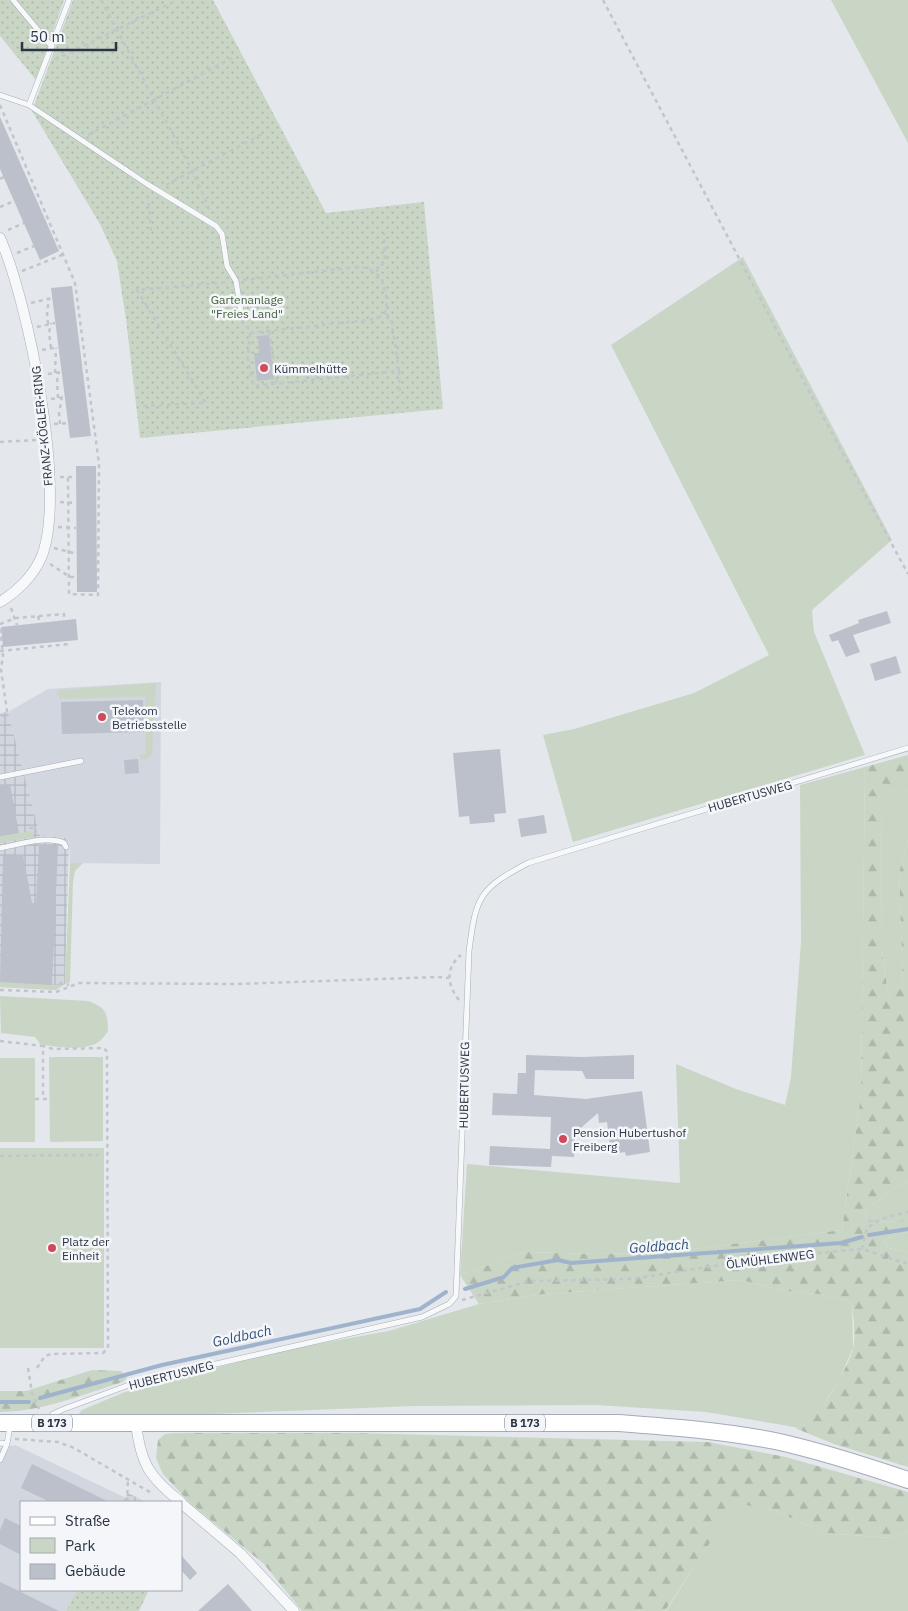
<svg xmlns="http://www.w3.org/2000/svg" width="908" height="1611" viewBox="0 0 908 1611" font-family="'IBM Plex Sans',sans-serif">
  <style>
    .built { fill: #d2d6de }
    .industrial { fill: url(#industrial-grid) }
    .green { fill: #c9d6c5 }
    .forest { fill: url(#forest-firs) }
    .garden { fill: url(#garden-dots) }
    .lines { fill: none; stroke-linecap: round; stroke-linejoin: round }
    .stream { stroke: #9fb4cc; stroke-width: 4 }
    .building { fill: #bbc0ca }
    .lane-casing { stroke: #a9aeb7; stroke-width: 6 }
    .street-casing { stroke: #a9aeb7; stroke-width: 11 }
    .primary-casing { stroke: #a3abb8; stroke-width: 18 }
    .path { stroke: #c2c5cb; stroke-width: 2.5; stroke-dasharray: 4 4; stroke-linecap: butt }
    .lane { stroke: #f7f8fa; stroke-width: 5 }
    .street { stroke: #f7f8fa; stroke-width: 10 }
    .primary { stroke: #fff; stroke-width: 16 }
    .poi-dot { fill: #d1495b; stroke: #f4f6f9; stroke-width: 2 }
    .labels { text-anchor: middle; dominant-baseline: central; stroke-width: 5; stroke-linejoin: round; paint-order: stroke }
    .shield { fill: #f4f6f9; stroke: #676e7b; stroke-width: 1 }
    .shield-label { font-size: 11px; font-weight: bold; fill: #2b3445 }
    .park-label { font-size: 12px; fill: #3f6138; stroke: #f4f6f9 }
    .poi-label { font-size: 12px; fill: #2b3445; stroke: #f4f6f9; text-anchor: start }
    .street-label { font-size: 12px; fill: #2b3445; stroke: #f4f6f9 }
    .water-label { font-size: 14px; font-style: italic; fill: #34527a; stroke: #f4f6f9 }
  </style>
  <defs>
    <pattern id="industrial-grid" width="8" height="8" patternUnits="userSpaceOnUse" patternTransform="scale(1.25)"><rect width="8" height="8" fill="#d2d6de"/><path d="M0 4h8M4 0v8" fill="none" stroke="#b4b8c0"/></pattern>
    <pattern id="forest-firs" width="22" height="20" patternUnits="userSpaceOnUse" patternTransform="scale(1.25)"><rect width="22" height="20" fill="#c9d6c5"/><path d="M5 1l3.5 6h-7zM16 11l3.5 6h-7z" fill="#adb8ab"/></pattern>
    <pattern id="garden-dots" width="8" height="8" patternUnits="userSpaceOnUse" patternTransform="scale(1.25)"><rect width="8" height="8" fill="#c9d6c5"/><path d="M2 2h.1M6 6h.1" fill="none" stroke="#adb8ab" stroke-width="1.8" stroke-linecap="round"/></pattern>
  </defs>
  <rect width="100%" height="100%" fill="#e4e7ec"/>
  <path class="built" d="M161 682 160 864 70 863 69 838 40 836 8 712 48 689Z
    M15 1445 126 1498 123 1502H21V1590H77L66 1611H0V1448Z"/>
  <path class="industrial" d="M8 712 40 836 69 838 65 984 56 990 0 987V713Z
    M128 1493 146 1502H123Z"/>
  <path class="green" d="M831 0H908V143Z
    M743 257 892 540 812 610 814 632 865 755 573 842 543 735 574 729 694 693 769 655 611 345Z
    M156 683 152 754 149 758 141 760 140 755 146 754 145 696 61 699 57 694 59 690Z
    M865 767 861 1094 842 1230 661 1253 596 1254 526 1252 460 1275 467 1164 680 1183 676 1064 736 1089 785 1105 791 1077 801 942 800 785Z
    M897 789 908 791V839L899 873 903 986 888 994 882 949 881 796Z
    M33 831 34 837 0 843V836Z
    M70 863H83L75 871 73 882 70 982 65 984Z
    M0 982 63 985 56 990 0 987Z
    M0 996 88 1001C105 1007 108 1012 108 1031 105 1035 102 1040 97 1043 82 1051 55 1047 40 1044L35 1037 1 1033Z
    M49 1057H103V1141L50 1142Z
    M0 1058H35V1142H0Z
    M0 1148H104V1348H0Z
    M908 1182V1220L889 1222 865 1220 866 1210 896 1187Z
    M908 1232V1252L888 1248 884 1239Z
    M741 1280 785 1291 818 1294 852 1302 853 1348 839 1380 817 1415 800 1428 706 1412 596 1405 415 1406 185 1415H81L79 1413 82 1410 125 1392 283 1350 389 1331 479 1304 544 1294Z
    M735 1502 776 1511 824 1533 892 1538 908 1531V1611H666Z"/>
  <path class="forest" d="M908 755V791L897 789 881 796 882 949 888 994 903 986 899 873 908 839V1182L896 1187 866 1210 865 1220 889 1222 908 1220V1232L884 1239 888 1248 908 1252V1467L834 1444 795 1428C815 1429 848 1367 853 1349 856 1336 853 1315 852 1302L818 1294 785 1291 741 1280 544 1294 479 1304 460 1275 526 1252 596 1254 661 1253 842 1230 861 1094 865 767Z
    M92 1370 121 1371 127 1378 123 1382C84 1394 41 1412 0 1412V1391H26Z
    M183 1433H354L708 1442 786 1457 908 1492V1531L892 1538 824 1533 776 1511 736 1503 665 1611H302L264 1564 189 1502 163 1474 156 1458 158 1440 165 1434Z"/>
  <path class="garden" d="M0 0H64L36 80 0 36Z
    M73 0H213L326 213 424 202 443 409 140 438 126 319 117 261 100 224 32 111Z
    M77 1590H149L139 1611H66Z"/>
  <g class="lines">
    <path class="stream" d="M869 1235 908 1229
      M465 1289 504 1277 512 1268 558 1260 571 1263 841 1243 862 1237
      M40 1398 162 1365 420 1309 446 1292
      M0 1402H29"/>
  </g>
  <path class="building" d="M0 117 59 251 40 260 0 169Z
    M72 286 91 436 70 438 51 288Z
    M269 335 274 379 257 381 254 353H259L258 336Z
    M76 466H96L97 592H77Z
    M887 611 891 623 853 635 860 652 846 657 838 640 832 642 829 635 859 623 858 620Z
    M76 619 78 640 3 647 1 627Z
    M896 656 901 673 875 681 870 664Z
    M143 700 144 732 62 734 61 702Z
    M500 749 506 813 494 814 495 822 470 824 469 816 459 817 453 753Z
    M138 759 139 773 125 774 124 760Z
    M10 784 19 833 0 836V786Z
    M544 815 547 833 521 837 518 819Z
    M39 845 58 846 52 985 0 982 3 854 23 855 32 903H36Z
    M526 1055 582 1057 634 1055V1079H586L582 1071 535 1070 534 1095 586 1099 642 1091 650 1152 626 1156 625 1152 611 1154 607 1122 599 1123 598 1113 575 1133 574 1157 552 1156 551 1167 489 1165 490 1146 550 1149 551 1117 492 1115 493 1093 517 1094 518 1073H526Z
    M32 1464 109 1502H50L21 1488Z
    M5 1518 21 1526V1555L0 1544V1530Z
    M181 1555 197 1573 190 1580 181 1570Z
    M0 1582 21 1592 59 1611H0Z
    M228 1584 252 1611H198Z"/>
  <g class="lines">
    <defs>
      <path id="lane" d="M13 0 52 47
        M0 95 29 105 147 184 216 226 222 234 227 266 236 281 242 318
        M29 105 69 0
        M0 777 81 761
        M0 848C18 845 47 835 64 843L66 847
        M48 1420 53 1414 64 1409 137 1382 422 1317 449 1304 456 1296 469 951C476 896 479 889 528 863L908 748
        M0 1443 7 1444 10 1426
        M0 1460 7 1444"/>
      <path id="street" d="M0 238C28 301 68 495 41 558 33 576 17 592 0 602
        M136 1424C141 1464 149 1477 181 1502
        M181 1503 240 1553 294 1611"/>
      <path id="primary" d="M0 1423H619C672 1427 724 1431 775 1441 821 1451 864 1465 908 1480"/>
    </defs>
    <use href="#lane" class="lane-casing"/>
    <use href="#street" class="street-casing"/>
    <use href="#primary" class="primary-casing"/>
    <path class="path" d="M101 0 192 170 211 213
      M603 0 801 376 908 574
      M55 60 177 0
      M0 105 75 283 99 464 98 595 69 594 68 477
      M88 135 232 58
      M0 179 4 177
      M166 185 264 133
      M148 195 151 231
      M0 207 14 201
      M8 230 24 223
      M17 253 34 246
      M22 271 62 255
      M376 272 385 261 384 233
      M243 280 357 267 368 268 382 278 387 301 385 313 378 318 369 320 250 333 246 323
      M31 303 52 298
      M48 324 47 312 49 299
      M37 327 55 323
      M269 331 277 383
      M250 333 248 359 253 386 399 371 391 318 385 313
      M51 348 49 333 51 323
      M42 350 58 347
      M399 371 400 396
      M55 373 56 348
      M48 374 61 372
      M58 398 57 381 59 372
      M51 399 65 397
      M143 406 206 403 137 290 228 282
      M54 424 68 423
      M60 424 59 413 62 397
      M0 442 36 440
      M60 477H76
      M60 502 76 503
      M58 527 76 528
      M54 548 77 554
      M50 564 70 577H77
      M11 608 17 625
      M38 616 40 623
      M0 624 16 618 64 614V621
      M0 629 3 655 1 670 7 711 3 717
      M0 651 69 644
      M29 828H35L36 833
      M59 983 69 985
      M0 990 56 992 79 983 237 984 438 977 449 978
      M459 1000C447 985 445 968 461 955
      M0 1041 43 1046V1099
      M35 1099H49
      M0 1156 98 1155
      M862 1249 867 1228 881 1219 908 1212
      M462 1300 530 1281 631 1279 772 1257 862 1249 908 1264
      M28 1368 32 1393 39 1409
      M37 1368 45 1356 51 1354 103 1353 108 1348 107 1052 104 1048 53 1049 43 1046
      M15 1439 58 1442 74 1448 153 1494
      M127 1502 128 1479"/>
    <use href="#lane" class="lane"/>
    <use href="#street" class="street"/>
    <use href="#primary" class="primary"/>
  </g>
  <g class="poi-dot">
    <circle cx="264" cy="368" r="5"/>
    <circle cx="102" cy="717" r="5"/>
    <circle cx="563" cy="1139" r="5"/>
    <circle cx="52" cy="1248" r="5"/>
  </g>
  <g class="labels">
    <g class="shield">
      <rect x="32" y="1414.5" width="40" height="17" rx="4"/>
      <rect x="505" y="1414.5" width="40" height="17" rx="4"/>
    </g>
    <g class="shield-label">
      <text x="52" y="1423">B 173</text>
      <text x="525" y="1423">B 173</text>
    </g>
    <g class="park-label">
      <text x="247" y="299">Gartenanlage<tspan x="247" dy="14">"Freies Land"</tspan></text>
    </g>
    <g class="poi-label">
      <text x="274" y="368">Kümmelhütte</text>
      <text x="112" y="710">Telekom<tspan x="112" dy="14">Betriebsstelle</tspan></text>
      <text x="573" y="1132">Pension Hubertushof<tspan x="573" dy="14">Freiberg</tspan></text>
      <text x="62" y="1241">Platz der<tspan x="62" dy="14">Einheit</tspan></text>
    </g>
    <g class="street-label">
      <text transform="translate(42 426) rotate(-96)">FRANZ-KÖGLER-RING</text>
      <text transform="translate(750 796) rotate(-16)">HUBERTUSWEG</text>
      <text transform="translate(464 1085) rotate(-89)">HUBERTUSWEG</text>
      <text transform="translate(770 1259) rotate(-7)">ÖLMÜHLENWEG</text>
      <text transform="translate(171 1375) rotate(-14)">HUBERTUSWEG</text>
    </g>
    <g class="water-label">
      <text transform="translate(659 1246) rotate(-4)">Goldbach</text>
      <text transform="translate(242 1336) rotate(-12)">Goldbach</text>
    </g>
  </g>
  <rect x="20" y="1501" width="162" height="90" fill="#f4f6f9" stroke="#a4a8b1"/>
  <rect x="30" y="1517" width="25" height="8" fill="#ffffff" stroke="#a4a8b1"/>
  <text x="65" y="1526" font-size="15" fill="#2b3445">Straße</text>
  <rect x="30" y="1538" width="25" height="15" fill="#c9d6c5" stroke="#a4a8b1"/>
  <text x="65" y="1551" font-size="15" fill="#2b3445">Park</text>
  <rect x="30" y="1564" width="25" height="15" fill="#bbc0ca" stroke="#a4a8b1"/>
  <text x="65" y="1576" font-size="15" fill="#2b3445">Gebäude</text>
  <path d="M22 42v8h94v-8" fill="none" stroke="#2b3445" stroke-width="2.5"/>
  <text x="30" y="42" font-size="15" fill="#2b3445" stroke="#f4f6f9" stroke-width="4" paint-order="stroke">50 m</text>
</svg>
